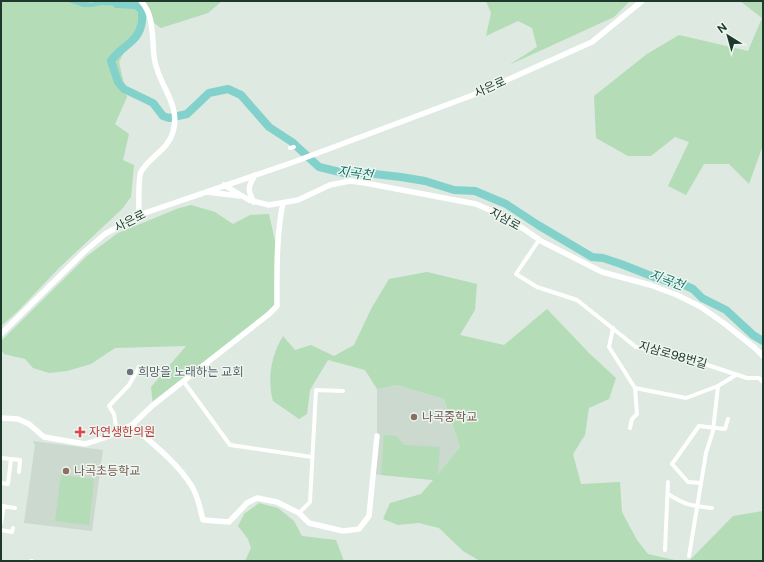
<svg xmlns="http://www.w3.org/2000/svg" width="764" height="562" viewBox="0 0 764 562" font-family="'Public Sans','Noto Sans KR',sans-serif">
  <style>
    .built { fill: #cbd9cf }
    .green { fill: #b4dcb6 }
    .water { fill: #82d1cb }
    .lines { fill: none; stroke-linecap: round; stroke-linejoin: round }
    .river { stroke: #82d1cb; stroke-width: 8 }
    .street { stroke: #fff; stroke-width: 4 }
    .secondary { stroke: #fff; stroke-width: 5.5 }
    .worship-dot { fill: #6b7280; stroke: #edf6ef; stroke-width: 1.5 }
    .education-dot { fill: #8d6e63; stroke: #edf6ef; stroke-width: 1.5 }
    .health-dot { fill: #e0444e; stroke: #edf6ef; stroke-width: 1.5 }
    .labels { text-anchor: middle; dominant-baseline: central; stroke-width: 3; stroke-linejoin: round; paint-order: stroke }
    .street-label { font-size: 12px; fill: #1e392b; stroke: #edf6ef }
    .worship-label { font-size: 12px; fill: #5b616d; stroke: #edf6ef; text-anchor: start }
    .education-label { font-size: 12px; fill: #785e54; stroke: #edf6ef; text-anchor: start }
    .health-label { font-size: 12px; fill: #be3a42; stroke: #edf6ef; text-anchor: start }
    .water-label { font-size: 13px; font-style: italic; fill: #187570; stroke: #edf6ef }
  </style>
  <rect width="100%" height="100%" fill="#dde9e1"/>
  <path class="built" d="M397 385 444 399 460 447 433 480 373 474 377 436V389Z
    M33 441 103 450 92 531 24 523 35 445Z"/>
  <path class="green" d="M1 1H139L138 3 129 2 124 4 136 5 142 18 119 62 127 97 115 124 129 134 123 160 134 165 131 197 122 209 60 267 17 312 1 326Z
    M143 1H222L208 13 161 28 147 18Z
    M486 1H630L614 17 509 65 537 47 532 28 518 21 486 36 491 13Z
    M740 1H763V145L749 184 729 164H704L686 195 668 186 689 142 675 137 651 156H628L596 138 594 96 647 54 679 35 748 51 762 18Z
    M191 205 215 212 233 224 250 215 269 214 277 250V306L153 405 151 387 186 346 115 348 91 364 67 371 49 373 33 368 25 359 4 354 1 349V341L87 256 118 233 179 208Z
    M427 272 477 284 475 310 460 335 504 345 547 309 590 354 616 378 609 399 589 408 585 435 573 454 581 484 620 482 622 512 637 540 648 554 679 561H480L463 551 439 528 419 523 398 525 383 519 390 503 421 494 433 480 381 475 384 435 396 436 404 445 440 447 438 474 460 447 444 399 397 385 377 389 365 370 328 360 310 390 307 414 299 419 273 401C267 379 271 356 283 336L295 350 311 345 334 356 354 345 371 309 389 279Z
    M61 475 94 479 89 525 55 521Z
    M259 503 278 508 294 521 302 536 336 540 344 561H245L251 548 248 539 238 526 244 514Z
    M763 511V561H689L733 516Z"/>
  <path class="water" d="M66 1H80L92 3 96 1H108L129 4 123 6 102 5 91 7H83Z"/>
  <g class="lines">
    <path class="river" d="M117 4 136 5 142 10C142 15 143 21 141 26 137 43 120 47 111 61L118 82 124 89 153 103 163 116 169 118 187 114 209 93 228 89 241 95 269 127 292 142 319 167 344 173H366L401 177 425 181 454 190 475 191 506 204 538 225 592 257 603 258 621 264 654 277 670 282 680 283 693 289 702 298 726 310 753 335 763 341"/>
    <path class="street" d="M290 148 294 147
      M539 240 516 274 537 287 577 300 636 347 677 355 747 378H759L763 382
      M613 328 609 347 635 388 686 398 718 386 736 375
      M184 382 230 445 312 457
      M630 428 632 419 637 414 635 388
      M117 433 114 414 109 406 129 385 139 367
      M1 458 11 459 8 484 1 483
      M11 459 20 460 19 472
      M701 483 688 482 672 464 699 426 725 429 728 419
      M668 494C685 505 692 506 712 508
      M1 506 15 508
      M299 513 310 502 316 390 343 391
      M1 523 4 506
      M1 530 12 532 13 528
      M665 550 668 482
      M689 556 706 453 713 431 718 386
      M31 561H32"/>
    <path class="secondary" d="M224 185 249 200 269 205 298 200 330 185 350 181 365 183 476 204 492 211 524 229 541 241 602 272 650 285 677 295 701 307 725 324 755 348 763 356
      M207 192 240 196
      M254 202C247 190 248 187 255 175
      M139 215C139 206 138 178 141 172 150 156 168 150 173 132 181 105 160 87 155 62 151 43 156 17 141 1
      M1 334 84 252 105 234 139 215 291 163 473 95 592 42 642 1
      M1 418 18 419 29 424 44 437 85 444 104 438 132 425C152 444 176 461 191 485 198 495 200 509 203 520L229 522 247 503 257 498 277 502 299 513 309 523 343 531 359 529 369 516 377 436
      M132 425 153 405 269 314 277 306C277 271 276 237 283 203"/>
  </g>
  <circle class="worship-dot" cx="130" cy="372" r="4"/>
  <g class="education-dot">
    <circle cx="414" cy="417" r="4"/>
    <circle cx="66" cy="471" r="4"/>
  </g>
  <path class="health-dot" d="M78 426h4v4h4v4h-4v4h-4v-4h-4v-4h4z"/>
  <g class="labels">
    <g class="street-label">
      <text transform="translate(490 87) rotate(-24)">사은로</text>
      <text transform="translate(505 219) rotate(29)">지삼로</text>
      <text transform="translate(130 221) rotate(-27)">사은로</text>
      <text transform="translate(673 355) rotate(16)">지삼로98번길</text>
    </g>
    <g class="worship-label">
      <text x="138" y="372">희망을 노래하는 교회</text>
    </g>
    <g class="education-label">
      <text x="422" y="417">나곡중학교</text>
      <text x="74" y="471">나곡초등학교</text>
    </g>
    <g class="health-label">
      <text x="89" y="432">자연생한의원</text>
    </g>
    <g class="water-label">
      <text transform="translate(355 173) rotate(7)">지곡천</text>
      <text transform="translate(667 280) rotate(20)">지곡천</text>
    </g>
  </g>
  <rect width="764" height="562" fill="none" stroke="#1e392b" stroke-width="4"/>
  <g transform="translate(728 36) rotate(323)" stroke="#edf6ef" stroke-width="3" paint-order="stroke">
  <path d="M0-3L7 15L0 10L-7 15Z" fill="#1e392b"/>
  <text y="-6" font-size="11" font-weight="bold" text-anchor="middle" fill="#1e392b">N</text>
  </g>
</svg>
